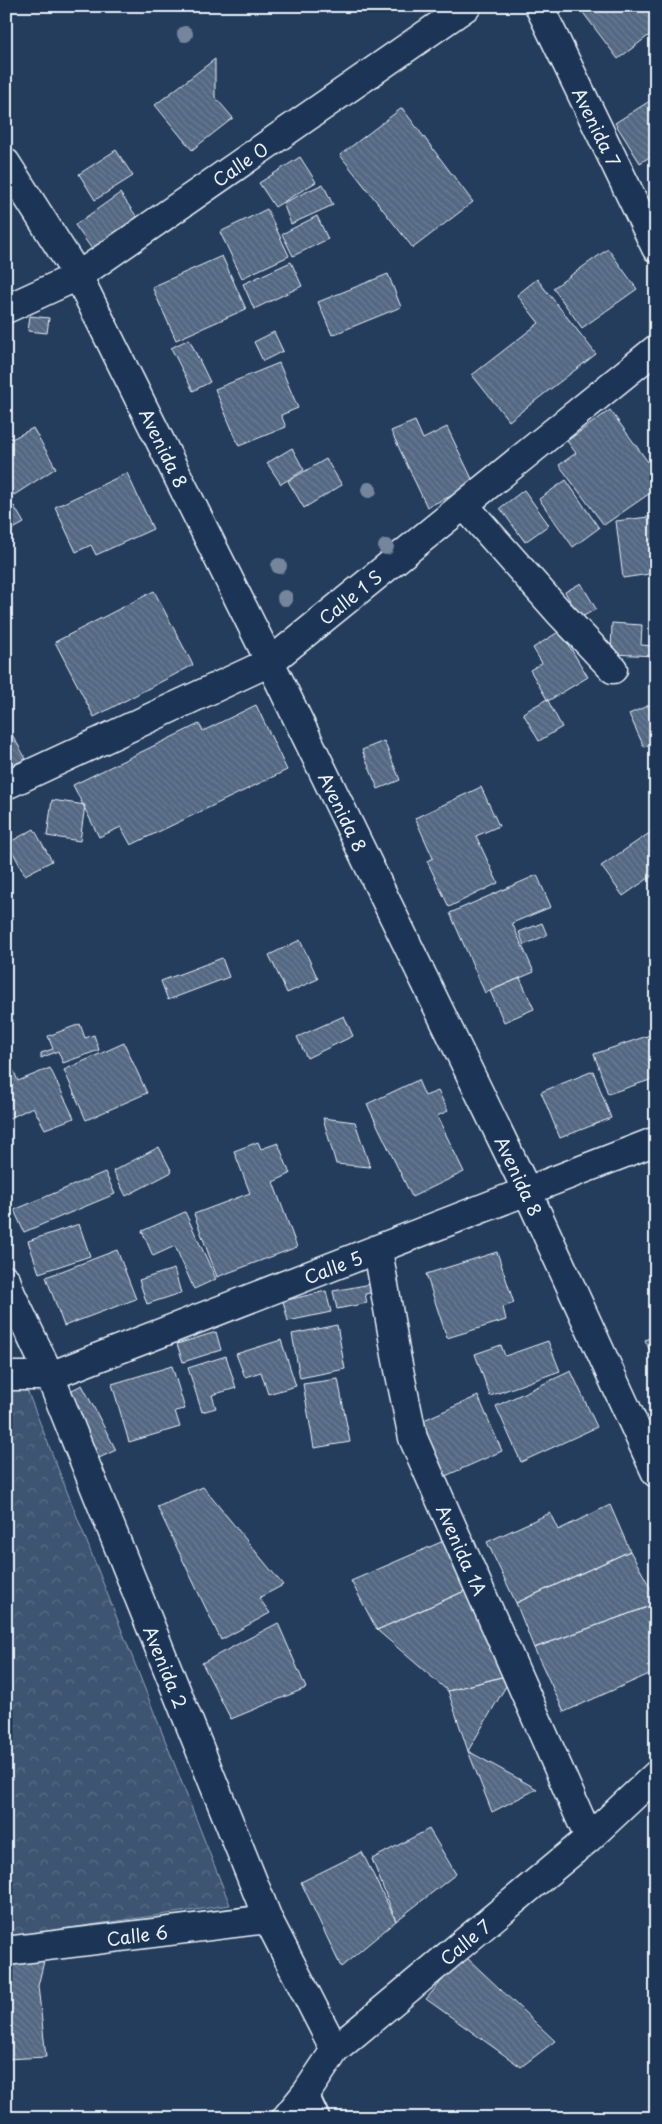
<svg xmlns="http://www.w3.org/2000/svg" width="662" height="2124" viewBox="0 0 662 2124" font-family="'Playpen Sans',sans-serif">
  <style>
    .forest { fill: url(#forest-crowns); stroke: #93a2b5 }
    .building { fill: url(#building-back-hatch); stroke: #e8f1f8 }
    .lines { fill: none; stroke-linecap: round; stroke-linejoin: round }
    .service-casing { stroke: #e8f1f8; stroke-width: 24 }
    .minor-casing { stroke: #e8f1f8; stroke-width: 31 }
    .secondary-casing { stroke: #e8f1f8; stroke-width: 31 }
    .service { stroke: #1d3557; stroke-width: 20 }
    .minor { stroke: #1d3557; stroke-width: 28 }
    .secondary { stroke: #1d3557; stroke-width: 28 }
    .tree { fill: #74869c }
    .labels { text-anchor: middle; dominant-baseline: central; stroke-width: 5; stroke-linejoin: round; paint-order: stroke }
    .street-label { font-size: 18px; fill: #e8f1f8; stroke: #1d3557 }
  </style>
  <defs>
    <pattern id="forest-crowns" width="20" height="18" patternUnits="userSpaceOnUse" patternTransform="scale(1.25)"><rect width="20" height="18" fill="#3e5472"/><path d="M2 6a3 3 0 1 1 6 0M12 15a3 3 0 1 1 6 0" fill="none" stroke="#5a6d87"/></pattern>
    <pattern id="building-back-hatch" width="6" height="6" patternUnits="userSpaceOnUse" patternTransform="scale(1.25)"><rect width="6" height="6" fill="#536782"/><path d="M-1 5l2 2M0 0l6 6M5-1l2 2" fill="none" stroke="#6c7d94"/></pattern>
  </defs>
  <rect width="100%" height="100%" fill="#253d5d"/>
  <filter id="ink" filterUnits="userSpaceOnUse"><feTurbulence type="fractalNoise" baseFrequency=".02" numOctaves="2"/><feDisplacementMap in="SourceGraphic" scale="10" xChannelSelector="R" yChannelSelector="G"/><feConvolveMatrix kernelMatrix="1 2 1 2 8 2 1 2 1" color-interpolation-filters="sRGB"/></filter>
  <g filter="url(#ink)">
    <path class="forest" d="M6 1389 27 1390 230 1905 6 1937Z"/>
    <path class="building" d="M578 6H656V30L618 59Z
      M215 59V97L233 118 192 150 155 105Z
      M656 97V153L640 163 615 123Z
      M402 108 473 202 413 248 340 155Z
      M116 150 133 176 95 200 79 174Z
      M300 157 316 182 275 207 259 183Z
      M323 184 333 205 291 224 283 203Z
      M120 193 139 220 94 252 75 225Z
      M267 209 289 256 242 278 220 232Z
      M317 216 328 239 293 256 282 234Z
      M608 249 637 289 582 328 553 288Z
      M222 256 246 309 176 340 152 287Z
      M291 262 302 286 254 309 243 284Z
      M388 274 401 307 332 335 318 302Z
      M537 279 596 354 509 421 472 375 539 323 517 295Z
      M30 316 49 318 47 333 28 331Z
      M274 332 283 351 263 361 254 342Z
      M189 339 210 382 193 391 171 348Z
      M279 363 298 408 281 415 286 427 239 446 215 389Z
      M610 410 656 473V489L604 525 559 465 576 453 567 441Z
      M415 421 423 439 447 427 475 485 427 507 391 431Z
      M33 428 56 468 14 495 6 481V442Z
      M292 448 304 470 281 484 267 463Z
      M326 459 342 485 304 508 288 481Z
      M127 473 153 529 96 555 91 545 76 552 55 507Z
      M566 480 599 528 573 547 539 499Z
      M524 490 549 525 525 542 500 508Z
      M14 506 24 523 6 533V509Z
      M656 516V573L623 578 616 521Z
      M581 583 596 609 580 618 565 592Z
      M154 591 193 665 94 717 55 642Z
      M612 623 642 625 641 645 656 646V656L611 654Z
      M560 631 588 677 548 701 530 670 542 663 533 648Z
      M547 699 562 727 539 741 523 713Z
      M656 702V742L644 747 629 714Z
      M256 705 287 770 131 845 121 827 99 837 73 785 199 724 203 731Z
      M6 724 26 759 6 768Z
      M384 741 400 780 378 789 362 750Z
      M481 787 499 826 476 836 498 883 449 907 427 861 433 858 415 818Z
      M52 800 85 805 80 841 47 836Z
      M34 829 52 861 25 875 8 843Z
      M651 832 656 839V873L623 896 601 866Z
      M537 875 551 907 512 923 534 972 485 993 450 913Z
      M542 923 547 935 524 945 519 932Z
      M300 940 318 979 287 993 269 955Z
      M222 958 229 977 168 1000 161 981Z
      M520 978 534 1009 504 1022 490 991Z
      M344 1016 353 1036 307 1058 297 1037Z
      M80 1024 85 1038 94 1035 99 1050 63 1063 58 1051 41 1058V1053L53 1049 48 1036Z
      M656 1033V1078L608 1094 594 1054Z
      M124 1043 147 1093 86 1120 64 1070Z
      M6 1053 18 1081 50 1068 74 1118 45 1129 33 1107 6 1120Z
      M593 1071 611 1118 560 1138 541 1092Z
      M418 1080 425 1096 438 1091 448 1111 437 1116 464 1172 412 1197 367 1104Z
      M323 1118 355 1122 370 1167 336 1164Z
      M258 1142 261 1149 278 1143 290 1174 273 1182 297 1247 217 1277 194 1214 250 1193 234 1151Z
      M159 1147 172 1172 126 1196 113 1171Z
      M105 1172 115 1194 24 1232 14 1210Z
      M185 1212 216 1279 194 1289 175 1246 153 1256 142 1231Z
      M79 1224 90 1256 39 1273 28 1241Z
      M117 1250 136 1299 64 1326 46 1277Z
      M497 1252 514 1303 503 1307 506 1320 447 1338 426 1274Z
      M174 1269 181 1293 147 1304 139 1280Z
      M371 1284 374 1292 365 1294 367 1303 337 1309 333 1291Z
      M326 1291 331 1312 288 1321 283 1301Z
      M337 1325 345 1369 300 1378 292 1334Z
      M216 1332 221 1350 183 1362 177 1344Z
      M656 1335V1364L645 1340Z
      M281 1340 296 1386 268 1394 261 1372 245 1377 236 1354Z
      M548 1341 560 1371 490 1396 475 1354 501 1345 505 1356Z
      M226 1356 236 1388 212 1395 216 1408 202 1412 188 1368Z
      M172 1366 185 1409 175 1411 180 1427 129 1442 112 1384Z
      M571 1371 597 1427 521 1462 496 1406Z
      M338 1379 350 1442 314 1448 303 1384Z
      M82 1385 116 1450 99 1458 66 1393Z
      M478 1396 502 1451 441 1478 417 1423Z
      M203 1487 283 1585 259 1598 270 1613 221 1640 157 1506Z
      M610 1505 630 1551 516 1603 487 1542 550 1513 558 1530Z
      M455 1536 476 1586 377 1630 351 1581Z
      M630 1551 656 1598V1604L534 1648 516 1603Z
      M476 1586 513 1674 448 1691 377 1630Z
      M656 1604V1671L564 1712 534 1648Z
      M278 1623 306 1688 231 1719 202 1663Z
      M513 1674 468 1751 448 1691Z
      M468 1751 537 1789 492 1812Z
      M429 1829 456 1874 396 1921 372 1859Z
      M362 1852 396 1921 341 1967 301 1882Z
      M464 1955 555 2041 521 2067 426 1999Z
      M44 1961 38 1986 46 2057 6 2059V1963Z"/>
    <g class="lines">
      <defs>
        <path id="service" d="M307 2092 319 2118"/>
        <path id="minor" d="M6 163 78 276 270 662 527 1191 656 1473
          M6 309 78 276 467 6
          M464 505 558 611 613 669
          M6 785 270 662 656 349
          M378 1250 396 1355 413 1438 589 1838
          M6 1280 11 1294 50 1376 268 1919 335 2050
          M6 1376H50L656 1141
          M6 1951 268 1919
          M286 2118 307 2092 335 2050 589 1838 656 1775"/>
        <path id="secondary" d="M539 6 656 248"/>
      </defs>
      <use href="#service" class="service-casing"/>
      <use href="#minor" class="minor-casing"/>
      <use href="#secondary" class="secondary-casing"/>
      <use href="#service" class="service"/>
      <use href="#minor" class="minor"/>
      <use href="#secondary" class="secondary"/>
    </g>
    <g class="tree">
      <circle cx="185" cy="34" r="8"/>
      <circle cx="369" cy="490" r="8"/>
      <circle cx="386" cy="547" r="8"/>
      <circle cx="279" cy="566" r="8"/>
      <circle cx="285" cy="598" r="8"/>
    </g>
  </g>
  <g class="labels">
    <g class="street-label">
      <text transform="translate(597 127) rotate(64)">Avenida 7</text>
      <text transform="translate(240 164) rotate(-35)">Calle 0</text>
      <text transform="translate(164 448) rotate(64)">Avenida 8</text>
      <text transform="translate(350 597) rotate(-39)">Calle 1 S</text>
      <text transform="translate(343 812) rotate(64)">Avenida 8</text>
      <text transform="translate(519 1176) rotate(65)">Avenida 8</text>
      <text transform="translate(333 1267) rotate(-21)">Calle 5</text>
      <text transform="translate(462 1550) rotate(66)">Avenida 1A</text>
      <text transform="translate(166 1667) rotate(68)">Avenida 2</text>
      <text transform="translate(137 1935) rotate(-7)">Calle 6</text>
      <text transform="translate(465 1942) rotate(-40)">Calle 7</text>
    </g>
  </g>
  <rect width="662" height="2124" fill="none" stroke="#1d3557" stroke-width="25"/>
  <rect x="12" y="12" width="637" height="2099" fill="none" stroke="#e8f1f8" stroke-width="2" filter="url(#ink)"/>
</svg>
